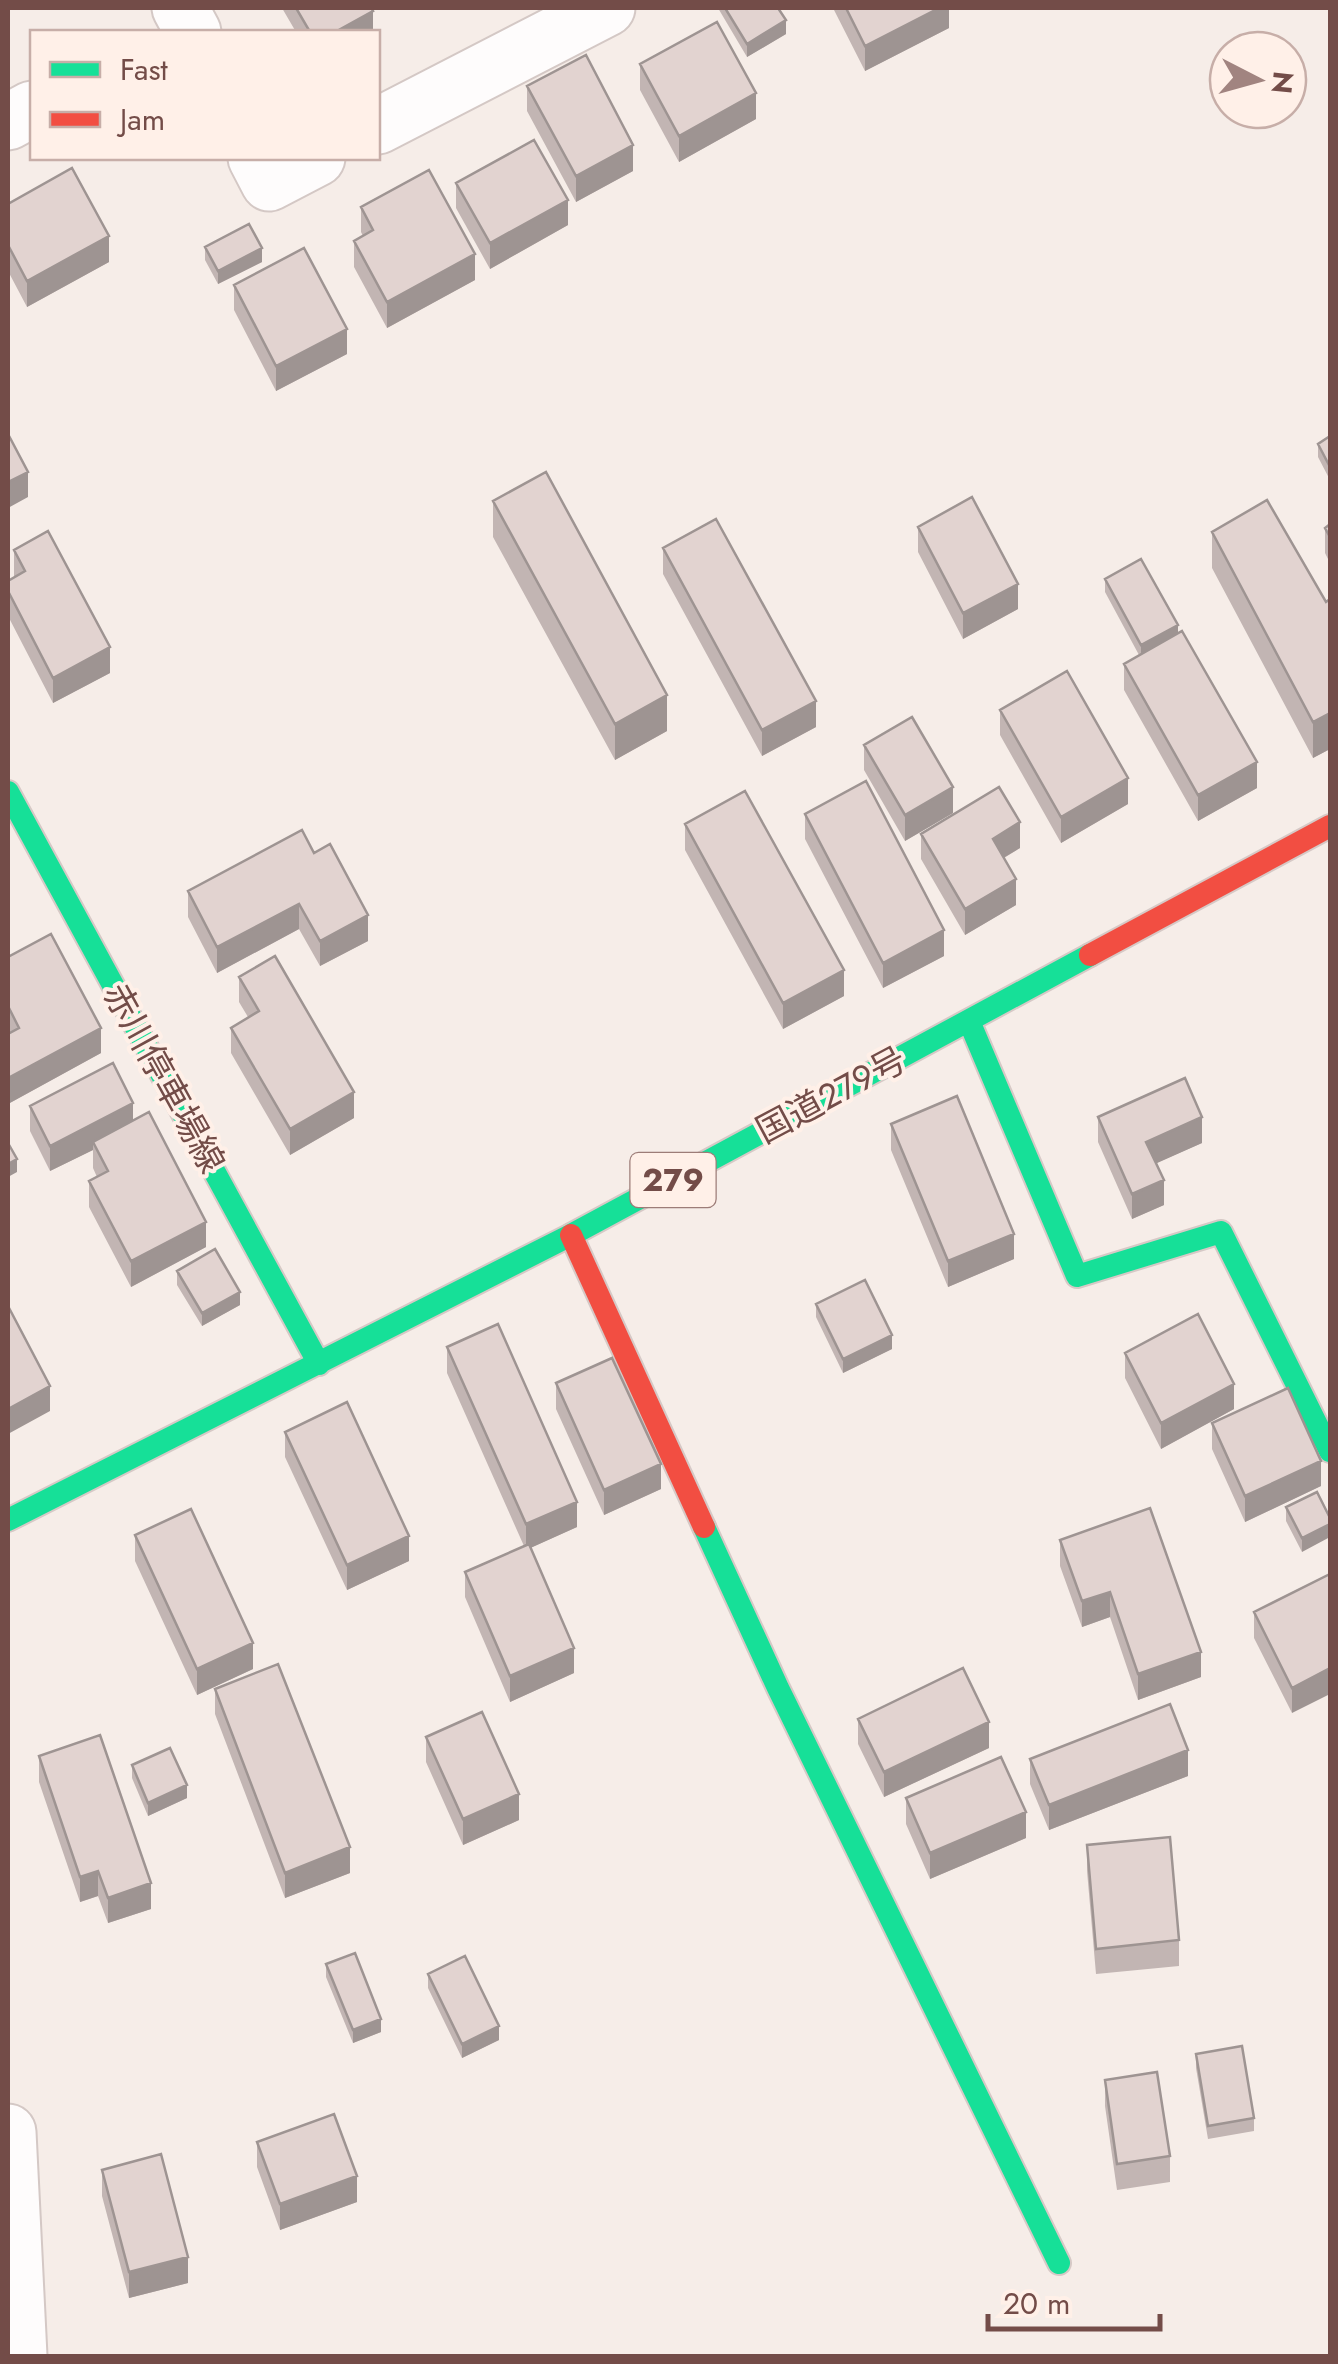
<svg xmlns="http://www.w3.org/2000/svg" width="1338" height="2364" viewBox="0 0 1338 2364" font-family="Jost,'Noto Sans JP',sans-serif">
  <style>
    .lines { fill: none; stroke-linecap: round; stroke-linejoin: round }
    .street-casing { stroke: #d4c8c5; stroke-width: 59 }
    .fast-casing { stroke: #d6c9c6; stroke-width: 26 }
    .jam-casing { stroke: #d6c9c6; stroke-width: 26 }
    .street { stroke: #fefcfc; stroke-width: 55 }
    .fast { stroke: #16e098; stroke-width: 22 }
    .jam { stroke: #f24e42; stroke-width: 22 }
    .wall { fill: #c2b5b3 }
    .shaded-wall { fill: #9e9492 }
    .building { fill: #e2d3d0; stroke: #9e9492; stroke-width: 2.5 }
    .labels { text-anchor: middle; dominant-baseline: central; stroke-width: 8; stroke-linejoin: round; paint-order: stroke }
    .shield { fill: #fff0e8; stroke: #9d7d78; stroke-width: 2.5 }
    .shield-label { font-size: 32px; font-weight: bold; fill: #734c48 }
    .street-label { font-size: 35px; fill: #734c48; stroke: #fff0e8 }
  </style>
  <rect width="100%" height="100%" fill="#f6ede8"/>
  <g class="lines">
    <defs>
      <path id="street" d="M180 8 193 32
        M8 122 32 109
        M378 126 607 8
        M256 158 269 183 317 158
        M8 2132 19 2356"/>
      <path id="fast" d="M8 792 319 1364
        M969 1021 1077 1276 1221 1232 1330 1451
        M8 1520 571 1235 1090 955
        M704 1527 778 1688 1059 2263"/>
      <path id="jam" d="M1090 955 1330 826
        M571 1235 704 1527"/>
    </defs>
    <use href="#street" class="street-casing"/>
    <use href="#fast" class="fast-casing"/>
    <use href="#jam" class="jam-casing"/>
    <use href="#street" class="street"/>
    <use href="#fast" class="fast"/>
    <use href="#jam" class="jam"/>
  </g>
  <path class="wall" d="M282 8H371L373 32H296Z
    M718 8H778L786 34 747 57Z
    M833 8H949V28L865 71Z
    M640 64 756 119 679 162 640 90Z
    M527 86 633 171 576 202 527 111Z
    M456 183 568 225 490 269 456 208Z
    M8 204 109 262 27 307 8 271Z
    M361 207 475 280 387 328 354 267V241L363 236 361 232Z
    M205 247 262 262 218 284 205 260Z
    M234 285 347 354 276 391 234 310Z
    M1330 436V480L1318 457V444Z
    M493 501 667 731 615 760 493 537Z
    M1330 524V563L1325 553V528Z
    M918 527 1018 609 963 639 918 552Z
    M1212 532 1326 602 1330 599V749L1313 758 1212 568Z
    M663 548 816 727 762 756 663 574Z
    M14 550 110 673 53 703 8 616V581L14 577Z
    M1105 579 1257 788 1198 821 1124 690V664L1139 655 1105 592Z
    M1000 710 1128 804 1061 843 1000 735Z
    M864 745 953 813 905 841 864 770Z
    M805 814 944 956 883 988 805 839Z
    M685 824 844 996 783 1029 685 850Z
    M921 834 1020 848 1004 858 1016 905 965 935 921 859Z
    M314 853 368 941 320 966 299 929 217 973 188 917V891Z
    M8 957 101 1053 8 1104 9 1034Z
    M239 977 354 1118 290 1155 231 1053V1028L248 1017 239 1002Z
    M30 1106 133 1120 206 1247 131 1287 89 1207V1181L97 1177 93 1168V1150L50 1171 30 1131Z
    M1098 1117 1202 1143 1156 1163 1164 1205 1132 1219 1098 1142Z
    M891 1124 1014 1259 948 1287 891 1150Z
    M177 1271 240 1305 202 1326 177 1285Z
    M816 1304 892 1349 843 1373 816 1317Z
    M447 1347 577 1527 530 1548 574 1673 510 1702 465 1597V1572L524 1546 447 1373Z
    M1125 1353 1234 1409 1161 1449 1125 1378Z
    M556 1383 661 1489 604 1515 556 1409Z
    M1212 1423 1321 1486 1245 1522 1212 1449Z
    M285 1432 409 1561 347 1590 285 1457Z
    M1317 1492 1302 1552 1286 1521V1507Z
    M135 1535 253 1669 197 1695 135 1561Z
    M1060 1540 1201 1677 1138 1700 1110 1617 1082 1627 1060 1566Z
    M1330 1574 1292 1713 1254 1638V1612Z
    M215 1689 350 1873 285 1898 215 1714Z
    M858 1719 989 1748 884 1797 858 1744Z
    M426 1737 519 1820 463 1845 426 1762Z
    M39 1756 151 1909 108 1923 98 1896 80 1902 39 1782Z
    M1030 1759 1188 1776 1049 1830 1030 1784Z
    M132 1765 187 1798 148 1816 132 1778Z
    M906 1798 1026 1838 930 1879 906 1824Z
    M1087 1845 1179 1940V1966L1096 1974 1087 1871Z
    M326 1964 381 2032 353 2043 326 1977Z
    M428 1974 499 2040 462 2058 428 1988Z
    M1196 2054 1254 2118V2131L1208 2139 1196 2068Z
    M1105 2080 1170 2156V2182L1117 2190 1105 2106Z
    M257 2142 357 2202 280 2230 257 2167Z
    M102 2170 188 2283 129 2298 102 2196Z"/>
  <path class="shaded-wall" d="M939 8H949V28L865 71V46Z
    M373 11V32H335Z
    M786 20V34L747 57V44Z
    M756 93V119L679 162V136Z
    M633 145V171L576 202V176Z
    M568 200V225L490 269V243Z
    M109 236V262L27 307V281Z
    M262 248V262L218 284V271Z
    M475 254V280L387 328V302Z
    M347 329V354L276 391V366Z
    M28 472V497L8 508V482Z
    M1018 584V609L963 639V613Z
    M1178 625V639L1141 659V645Z
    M110 647V673L53 703V678Z
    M667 695V731L615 760V724Z
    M816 701V727L762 756V730Z
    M1330 713V749L1313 758V722Z
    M1257 762V788L1198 821V795Z
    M1128 778V804L1061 843V817Z
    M953 787V813L905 841V815Z
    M1020 822V848L993 864V839Z
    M1016 879V905L965 935V909Z
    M299 904V929L217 973V947Z
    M368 915V941L320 966V941Z
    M944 930V956L883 988V963Z
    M844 970V996L783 1029V1003Z
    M101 1028V1053L8 1104V1078Z
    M354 1092V1118L290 1155V1129Z
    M133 1103V1129L93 1142V1150L50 1171V1146Z
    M1202 1117V1143L1146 1168V1142Z
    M17 1159V1172L8 1177V1164Z
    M1164 1180V1205L1132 1219V1194Z
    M206 1222V1247L131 1287V1261Z
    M1014 1234V1259L948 1287V1261Z
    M240 1292V1305L202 1326V1313Z
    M892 1335V1349L843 1373V1359Z
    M1234 1384V1409L1161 1449V1423Z
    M50 1386V1411L8 1434V1409Z
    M1321 1461V1486L1245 1522V1496Z
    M661 1464V1489L604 1515V1490Z
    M577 1502V1527L526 1550V1524Z
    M1330 1524V1537L1302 1552V1538Z
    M409 1536V1561L347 1590V1565Z
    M1110 1592V1617L1082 1627V1601Z
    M253 1643V1669L197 1695V1669Z
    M574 1648V1673L510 1702V1676Z
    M1201 1652V1677L1138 1700V1674Z
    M1330 1668V1694L1292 1713V1688Z
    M989 1722V1748L884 1797V1772Z
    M1188 1750V1776L1049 1830V1805Z
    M187 1785V1798L148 1816V1803Z
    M519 1794V1820L463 1845V1819Z
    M1026 1812V1838L930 1879V1853Z
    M350 1847V1873L285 1898V1873Z
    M98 1871V1896L80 1902V1877Z
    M151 1883V1909L108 1923V1898Z
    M381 2019V2032L353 2043V2030Z
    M499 2026V2040L462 2058V2044Z
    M357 2176V2202L280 2230V2204Z
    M188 2257V2283L129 2298V2272Z"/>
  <path class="building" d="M296 8H371L373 11 335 32H310Z
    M725 8H778L786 20 747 44Z
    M846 8H939L865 46Z
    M717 22 756 93 679 136 640 64Z
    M586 55 633 145 576 176 527 86Z
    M534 140 568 200 490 243 456 183Z
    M72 168 109 236 27 281 8 245V204Z
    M429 170 475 254 387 302 354 241 373 230 361 207Z
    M249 224 262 248 218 271 205 247Z
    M304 248 347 329 276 366 234 285Z
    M8 434 28 472 8 482Z
    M1330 436V467L1318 444Z
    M546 472 667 695 615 724 493 501Z
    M972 497 1018 584 963 613 918 527Z
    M1267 500 1326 602 1330 599V713L1313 722 1212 532Z
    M716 519 816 701 762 730 663 548Z
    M1330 524V537L1325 528Z
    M48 531 110 647 53 678 8 591V581L25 571 14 550Z
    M1141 559 1178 625 1141 645 1105 579Z
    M1182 631 1257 762 1198 795 1124 664Z
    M1067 671 1128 778 1061 817 1000 710Z
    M912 717 953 787 905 815 864 745Z
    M866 781 944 930 883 963 805 814Z
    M999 787 1020 822 993 839 1016 879 965 909 921 834Z
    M745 791 844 970 783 1003 685 824Z
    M302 830 314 853 330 844 368 915 320 941 299 904 217 947 188 891Z
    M51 934 101 1028 8 1078V1034L19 1028 8 1006V957Z
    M275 956 354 1092 290 1129 231 1028 259 1011 239 977Z
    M113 1063 133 1103 50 1146 30 1106Z
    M1185 1078 1202 1117 1146 1142 1164 1180 1132 1194 1098 1117Z
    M957 1096 1014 1234 948 1261 891 1124Z
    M149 1112 206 1222 131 1261 89 1181 108 1171 93 1142Z
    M8 1143 17 1159 8 1164Z
    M215 1249 240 1292 202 1313 177 1271Z
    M865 1280 892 1335 843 1359 816 1304Z
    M8 1306 50 1386 8 1409Z
    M1198 1314 1234 1384 1161 1423 1125 1353Z
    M498 1324 577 1502 526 1524 447 1347Z
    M612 1358 661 1464 604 1490 556 1383Z
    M1288 1388 1321 1461 1245 1496 1212 1423Z
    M347 1402 409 1536 347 1565 285 1432Z
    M1317 1492 1330 1518V1524L1302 1538 1286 1507Z
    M1150 1508 1201 1652 1138 1674 1110 1592 1082 1601 1060 1540Z
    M191 1509 253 1643 197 1669 135 1535Z
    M529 1544 574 1648 510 1676 465 1572Z
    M1330 1574V1668L1292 1688 1254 1612Z
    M278 1664 350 1847 285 1873 215 1689Z
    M963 1668 989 1722 884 1772 858 1719Z
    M1170 1704 1188 1750 1049 1805 1030 1759Z
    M482 1712 519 1794 463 1819 426 1737Z
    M100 1735 151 1883 108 1898 98 1871 80 1877 39 1756Z
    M170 1748 187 1785 148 1803 132 1765Z
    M1001 1757 1026 1812 930 1853 906 1798Z
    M1170 1837 1179 1940 1096 1949 1087 1845Z
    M355 1953 381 2019 353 2030 326 1964Z
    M465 1956 499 2026 462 2044 428 1974Z
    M1242 2046 1254 2118 1208 2126 1196 2054Z
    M1157 2072 1170 2156 1117 2164 1105 2080Z
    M334 2114 357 2176 280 2204 257 2142Z
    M161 2154 188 2257 129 2272 102 2170Z"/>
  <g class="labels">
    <rect class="shield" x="630.5" y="1153" width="85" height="54" rx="8"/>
    <g class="shield-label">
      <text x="673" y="1180">279</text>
    </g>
    <g class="street-label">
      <text transform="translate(164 1078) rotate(61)">赤川停車場線</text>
      <text transform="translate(831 1095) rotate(-28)">国道279号</text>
    </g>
  </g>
  <rect width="1338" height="2364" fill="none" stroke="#734c48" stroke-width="20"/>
  <rect x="30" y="30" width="350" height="130" fill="#fff0e8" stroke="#c7aea8" stroke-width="2.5"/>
  <rect x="50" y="62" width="50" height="15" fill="#16e098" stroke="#c7aea8" stroke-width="2.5"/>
  <text x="120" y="80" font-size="30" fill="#734c48">Fast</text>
  <rect x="50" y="112" width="50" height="15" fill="#f24e42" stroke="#c7aea8" stroke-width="2.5"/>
  <text x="120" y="130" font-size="30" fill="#734c48">Jam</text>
  <g transform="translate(1258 80) rotate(96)"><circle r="48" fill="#fff0e8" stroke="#c7aea8" stroke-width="2.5"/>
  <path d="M0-8L18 38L0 25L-18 38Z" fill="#a18480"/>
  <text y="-15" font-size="28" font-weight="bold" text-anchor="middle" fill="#734c48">N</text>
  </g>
  <path d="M988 2314v15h172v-15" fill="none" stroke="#734c48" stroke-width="5"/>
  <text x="1003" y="2314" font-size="30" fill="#734c48" stroke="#fff0e8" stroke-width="8" paint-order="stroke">20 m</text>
</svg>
